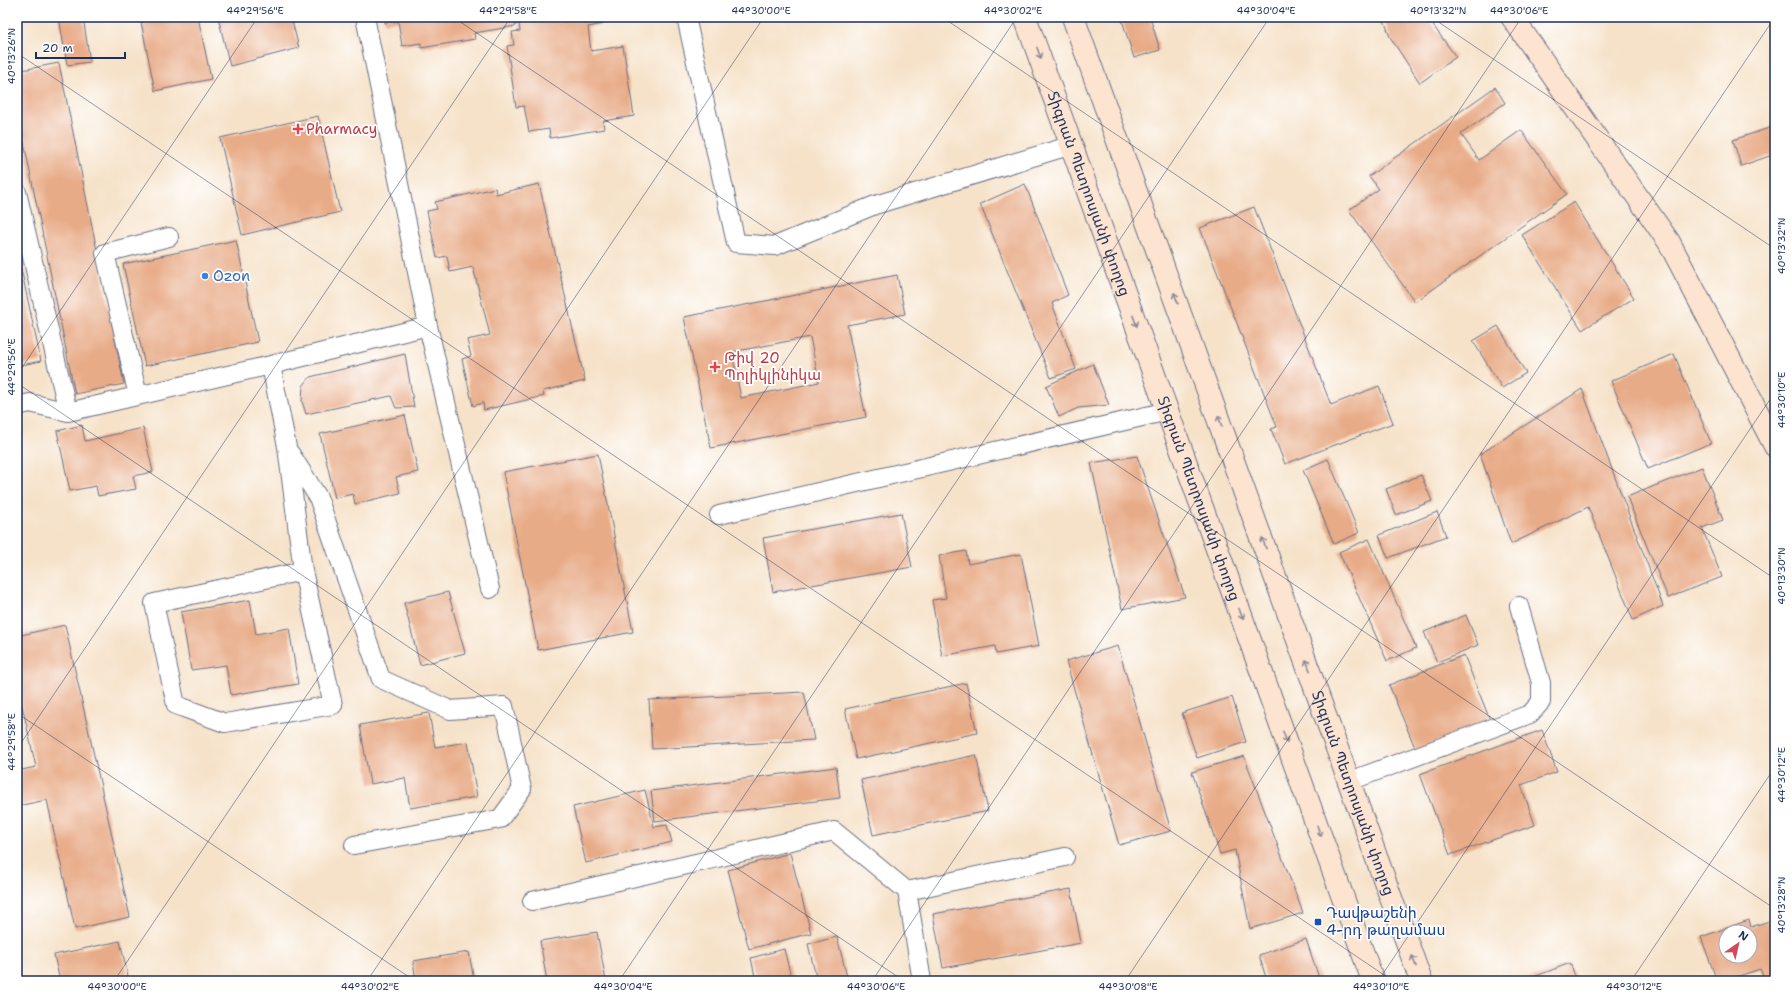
<svg xmlns="http://www.w3.org/2000/svg" width="1792" height="998" viewBox="0 0 1792 998" font-family="'Shantell Sans','Noto Sans Armenian',sans-serif">
  <style>
    .building { fill: #e8ab87; fill-rule: evenodd }
    .lines { fill: none; stroke-linecap: round; stroke-linejoin: round }
    .lane-casing { stroke: #686e83; stroke-width: 20 }
    .secondary-casing { stroke: #686e83; stroke-width: 24 }
    .lane { stroke: #fff; stroke-width: 18 }
    .secondary { stroke: #fde4d0; stroke-width: 22 }
    .oneway { stroke: #8c8a97 }
    .ticks { fill: none; stroke: #1b2f5e; stroke-width: 1; stroke-opacity: 0.45 }
    .health-dot { fill: #e0444e; stroke: #fff; stroke-width: 1.5 }
    .shop-dot { fill: #3f7fe0; stroke: #fff; stroke-width: 1.5 }
    .transit-dot { fill: #1a4fb4; stroke: #fff; stroke-width: 1.5 }
    .labels { text-anchor: middle; dominant-baseline: central; stroke-width: 3.5; stroke-linejoin: round; paint-order: stroke }
    .health-label { font-size: 15px; fill: #be3a42; stroke: #fff; text-anchor: start }
    .street-label { font-size: 15px; fill: #1b2f5e; stroke: #fff }
    .shop-label { font-size: 15px; fill: #366cbe; stroke: #fff; text-anchor: start }
    .transit-label { font-size: 15px; fill: #164399; stroke: #fff; text-anchor: start }
    .neatline { fill: none; stroke: #1b2f5e; stroke-width: 1.5 }
    .ticks-label { font-size: 10px; text-anchor: middle; fill: #1b2f5e }
  </style>
  <rect width="100%" height="100%" fill="#fff"/>
  <filter id="ink" filterUnits="userSpaceOnUse"><feTurbulence type="fractalNoise" baseFrequency=".025" numOctaves="2"/><feDisplacementMap in="SourceGraphic" scale="8" xChannelSelector="R" yChannelSelector="G"/><feConvolveMatrix kernelMatrix="1 2 1 2 8 2 1 2 1" color-interpolation-filters="sRGB"/></filter>
  <filter id="wash" filterUnits="userSpaceOnUse"><feTurbulence type="fractalNoise" baseFrequency=".012" numOctaves="4" result="noise"/><feDisplacementMap in="SourceGraphic" scale="16" xChannelSelector="R" yChannelSelector="G"/><feGaussianBlur stdDeviation="0.9" result="paint"/><feColorMatrix in="noise" values="0 0 0 0 0 0 0 0 0 0 0 0 0 0 0 0 0 1.4 0 .05"/><feComposite in="paint" operator="in"/></filter>
  <g filter="url(#wash)">
    <rect width="100%" height="100%" fill="#f6e2c9"/>
    <g id="blocks">
      <path class="building" d="M59 17H83L90 62 67 65Z
        M140 17H198L211 79 155 91Z
        M218 17H291L299 48 230 66Z
        M384 17H514L516 26 474 33 475 39 421 48V43L402 46 398 21 385 23Z
        M518 17H602L603 24 588 27 591 51 623 46 634 116 603 121 604 129 550 138 549 129 529 132 524 106 516 107 507 46 514 45 512 32 520 31Z
        M1121 17H1150L1160 50 1134 58Z
        M1383 17H1427L1456 57 1420 83 1390 37Z
        M59 63 124 384 75 394 17 108V71Z
        M1495 87 1505 103 1461 134 1479 160 1521 130 1567 194 1415 302 1349 210 1379 189 1369 176Z
        M318 116 340 212 242 235 220 138Z
        M1775 126V154L1741 166 1733 140Z
        M539 184 585 381 543 391 544 396 484 410 483 403 473 406 462 359 471 356 467 340 490 335 473 267 450 272 447 256 437 258 427 211 437 209 435 202 495 188 496 194Z
        M1025 184 1068 295 1052 303 1076 369 1051 378 980 204Z
        M1574 202 1634 298 1582 330 1522 235Z
        M1254 207 1331 405 1379 386 1393 423 1285 464 1271 429 1277 427 1200 228Z
        M236 240 258 342 145 366 123 264Z
        M17 250 41 361 17 366Z
        M897 275 905 314 847 325 866 417 711 448 684 317ZM810 337 819 382 741 398 732 352Z
        M1498 326 1526 373 1502 388 1473 341Z
        M405 354 414 407 396 408 391 396 306 414 302 401 303 386 310 377Z
        M1674 354 1711 443 1648 469 1611 381Z
        M1093 364 1109 405 1078 408 1059 417 1046 386Z
        M1582 389 1663 606 1633 620 1588 507 1511 544 1480 454Z
        M405 415 418 472 396 477 400 493 355 504 353 494 335 498 320 434Z
        M82 425 85 441 143 428 153 472 133 476 136 489 98 496 96 486 70 491 57 431Z
        M598 454 633 632 538 650 503 472Z
        M1137 456 1185 597 1122 609 1091 463Z
        M1328 459 1359 533 1334 544 1303 470Z
        M1702 467 1723 520 1702 528 1722 577 1668 598 1627 497Z
        M1421 475 1432 501 1396 515 1386 489Z
        M1437 512 1446 536 1388 558 1379 535Z
        M901 513 912 567 773 592 763 538Z
        M1369 539 1416 648 1387 661 1339 552Z
        M966 551 968 564 1021 554 1039 646 996 654 995 646 942 656 932 600 946 598 939 556Z
        M448 592 465 653 420 665 404 603Z
        M250 600 256 634 289 628 298 684 231 695 226 665 191 670 181 612Z
        M1466 615 1478 645 1437 662 1424 632Z
        M65 625 130 917 75 929 47 800 17 806V771L36 767 17 683V636Z
        M1118 646 1171 831 1119 845 1066 661Z
        M1464 655 1490 720 1416 750 1389 685Z
        M966 683 977 733 856 759 845 709Z
        M804 692 814 740 652 749 649 700Z
        M1232 697 1246 742 1197 758 1182 713Z
        M429 713 435 747 468 742 477 797 410 808 405 778 370 784 360 725Z
        M1542 730 1557 772 1521 785 1535 825 1450 855 1420 774Z
        M976 755 988 811 873 835 861 780Z
        M1244 756 1303 913 1250 929 1235 850 1220 854 1192 772Z
        M836 767 840 798 655 821 651 791Z
        M645 790 654 827 667 825 672 842 586 863 573 807Z
        M790 853 811 933 749 949 728 870Z
        M1071 889 1081 943 943 968 933 914Z
        M1775 919V981H1765L1760 969 1724 981H1717L1701 937 1749 920 1751 927ZM1726 932H1750V956H1726Z
        M597 932 606 981H547L540 941Z
        M837 937 848 981H817L808 944Z
        M1306 939 1320 981H1267L1259 955Z
        M120 941 129 981H60L54 955Z
        M784 949 792 981H756L751 958Z
        M469 952 474 981H416L413 961Z
        M1570 963 1577 981H1523Z"/>
    </g>
  </g>
  <g filter="url(#ink)">
    <use href="#blocks" fill-opacity="0" stroke="#686e83" stroke-width="1"/>
    <g class="lines">
      <defs>
        <path id="lane" d="M686 17 736 243 775 246 875 205 1072 145
          M17 192 68 412
          M428 326 490 589
          M138 396 105 253 169 237
          M17 406 30 403 68 412 271 365
          M290 453 318 497 381 679 450 710 504 706 522 789 500 819 354 845
          M719 515 1168 411
          M303 571 154 603 176 705 225 723 333 705 303 571 287 447 271 365 428 326 365 17
          M1350 781 1530 714 1541 702V683L1519 606
          M907 891 1065 857
          M532 901 834 831 907 891 922 981"/>
        <g id="secondary">
          <path id="s1" d="M1025 17 1373 981"/>
          <path id="s2" d="M1073 17 1421 981"/>
          <path d="M1512 17 1669 242 1775 446"/>
        </g>
      </defs>
      <use href="#lane" class="lane-casing"/>
      <use href="#secondary" class="secondary-casing"/>
      <use href="#lane" class="lane"/>
      <use href="#secondary" class="secondary"/>
    </g>
    <defs><path id="oneway-shaft" d="M-6 0H5M1.5-3L5.5 0L1.5 3" fill="none" stroke-width="1.6" stroke-linecap="round" stroke-linejoin="round"/></defs>
    <g class="oneway">
      <use href="#oneway-shaft" transform="translate(1039 53) rotate(69)"/>
      <use href="#oneway-shaft" transform="translate(1176 298) rotate(-110)"/>
      <use href="#oneway-shaft" transform="translate(1135 321) rotate(70)"/>
      <use href="#oneway-shaft" transform="translate(1220 421) rotate(-110)"/>
      <use href="#oneway-shaft" transform="translate(1264 543) rotate(-110)"/>
      <use href="#oneway-shaft" transform="translate(1241 614) rotate(70)"/>
      <use href="#oneway-shaft" transform="translate(1308 665) rotate(-110)"/>
      <use href="#oneway-shaft" transform="translate(1285 737) rotate(70)"/>
      <use href="#oneway-shaft" transform="translate(1319 831) rotate(70)"/>
      <use href="#oneway-shaft" transform="translate(1414 961) rotate(-110)"/>
    </g>
  </g>
  <path class="ticks" d="M453 17 1775 909M942 17 1775 579M1431 17 1775 249M17 53 1393 981M17 375 258 17M17 383 904 981M17 713 415 981M17 749 511 17M114 981 764 17M367 981 1017 17M619 981 1270 17M872 981 1522 17M1125 981 1775 17M1378 981 1775 392M1631 981 1775 767"/>
  <g class="health-dot">
    <path d="M296 123h4v4h4v4h-4v4h-4v-4h-4v-4h4z"/>
    <path d="M713 361h4v4h4v4h-4v4h-4v-4h-4v-4h4z"/>
  </g>
  <circle class="shop-dot" cx="205" cy="276" r="4"/>
  <rect class="transit-dot" x="1314" y="918" width="8" height="8" rx="2"/>
  <g class="labels">
    <g class="health-label">
      <text x="306" y="129">Pharmacy</text>
      <text x="724" y="358">Թիվ 20<tspan x="724" dy="17">Պոլիկլինիկա</tspan></text>
    </g>
    <g class="street-label">
      <text stroke="none"><textPath href="#s1" startOffset="188">Տիգրան Պետրոսյանի փողոց</textPath></text>
      <text stroke="none"><textPath href="#s1" startOffset="512">Տիգրան Պետրոսյանի փողոց</textPath></text>
      <text stroke="none"><textPath href="#s2" startOffset="825">Տիգրան Պետրոսյանի փողոց</textPath></text>
    </g>
    <g class="shop-label">
      <text x="213" y="276">Ozon</text>
    </g>
    <g class="transit-label">
      <text x="1326" y="913">Դավթաշենի<tspan x="1326" dy="17">4-րդ թաղամաս</tspan></text>
    </g>
  </g>
  <rect width="1792" height="998" fill="none" stroke="#fff" stroke-width="44"/>
  <g transform="translate(1738 944) rotate(34)"><circle r="19" fill="#ffffff" stroke="#a4acbf"/>
  <path d="M0-3L7 15L0 10L-7 15Z" fill="#d1495b"/>
  <text y="-6" font-size="11" font-weight="bold" text-anchor="middle" fill="#1b2f5e">N</text>
  </g>
  <path d="M36 52v6h89v-6" fill="none" stroke="#1b2f5e" stroke-width="2"/>
  <text x="42" y="52" font-size="12" fill="#1b2f5e" stroke="#ffffff" stroke-width="3" paint-order="stroke">20 m</text>
  <rect x="22" y="22" width="1748" height="954" class="neatline"/>
  <g class="ticks-label">
    <text x="255" y="14">44°29'56"E</text>
    <text x="508" y="14">44°29'58"E</text>
    <text x="761" y="14">44°30'00"E</text>
    <text x="1013" y="14">44°30'02"E</text>
    <text x="1266" y="14">44°30'04"E</text>
    <text x="1438" y="14">40°13'32"N</text>
    <text x="1519" y="14">44°30'06"E</text>
    <text transform="translate(11 56) rotate(-90)" y="4">40°13'26"N</text>
    <text transform="translate(1781 246) rotate(-90)" y="4">40°13'32"N</text>
    <text transform="translate(11 367) rotate(-90)" y="4">44°29'56"E</text>
    <text transform="translate(1781 400) rotate(-90)" y="4">44°30'10"E</text>
    <text transform="translate(1781 576) rotate(-90)" y="4">40°13'30"N</text>
    <text transform="translate(11 742) rotate(-90)" y="4">44°29'58"E</text>
    <text transform="translate(1781 775) rotate(-90)" y="4">44°30'12"E</text>
    <text transform="translate(1781 905) rotate(-90)" y="4">40°13'28"N</text>
    <text x="117" y="990">44°30'00"E</text>
    <text x="370" y="990">44°30'02"E</text>
    <text x="623" y="990">44°30'04"E</text>
    <text x="876" y="990">44°30'06"E</text>
    <text x="1128" y="990">44°30'08"E</text>
    <text x="1381" y="990">44°30'10"E</text>
    <text x="1634" y="990">44°30'12"E</text>
  </g>
</svg>
